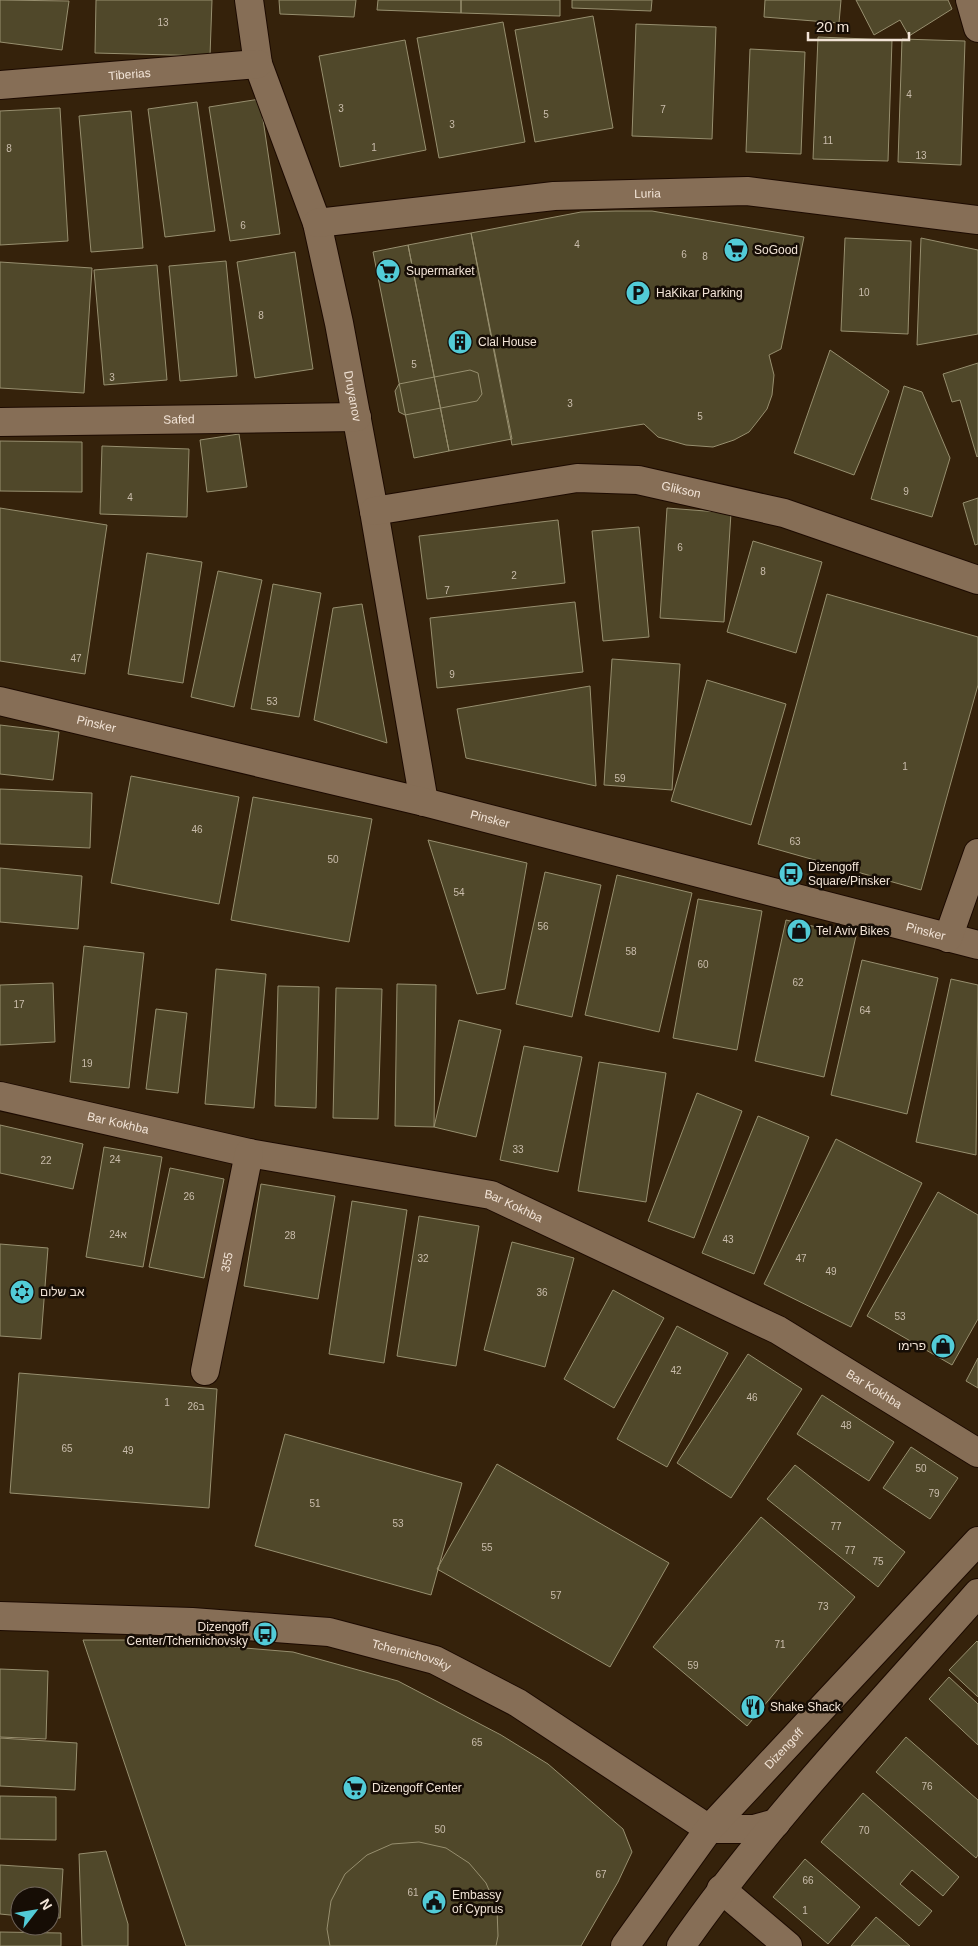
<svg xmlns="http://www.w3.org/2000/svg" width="978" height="1946" viewBox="0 0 978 1946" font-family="Helvetica,Heebo,sans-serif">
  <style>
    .building { fill: #50482a; stroke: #978f6f }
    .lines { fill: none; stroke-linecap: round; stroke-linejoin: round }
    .minor-casing { stroke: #1c0a00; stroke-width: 30 }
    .minor { stroke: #866e56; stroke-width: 28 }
    .labels { text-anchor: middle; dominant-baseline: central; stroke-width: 5; stroke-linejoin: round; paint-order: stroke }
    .number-label { font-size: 10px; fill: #cabdac }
    .street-label { font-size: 12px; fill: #f2e4d7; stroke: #160d05 }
    .poi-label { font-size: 12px; fill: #f2e4d7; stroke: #160d05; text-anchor: start }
  </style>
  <rect width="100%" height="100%" fill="#35220b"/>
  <path class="building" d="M0 0 69 1 62 50 0 42Z
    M96 0H212L210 56 95 53Z
    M279 0H356L354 17 280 14Z
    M378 0H461V13L377 10Z
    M461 0H560V16L461 13Z
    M572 0H652L651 11 572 8Z
    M765 0H841L839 23 764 17Z
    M856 0H948L952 9 909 36 900 20 874 35Z
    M593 16 613 128 535 142 515 30Z
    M503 22 525 142 439 158 417 38Z
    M636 24 716 27 712 139 632 136Z
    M818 37 892 40 888 161 813 159Z
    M902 39 965 41 961 165 898 162Z
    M405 40 426 150 340 167 319 56Z
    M750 49 805 52 801 154 746 152Z
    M260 99 280 234 230 241 209 107Z
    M197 102 215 231 165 237 148 109Z
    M60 108 68 241 0 245V111Z
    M131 111 143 248 91 252 79 116Z
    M616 211H652L804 237 781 349 769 355 774 375 772 395 767 409 757 422 749 432 734 440 713 447 686 445 658 437 644 424 512 445 471 233 581 212Z
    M471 233 512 439 449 451 408 245Z
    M845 238 911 241 908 334 841 331Z
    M921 238 978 250V334L917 345Z
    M408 245 449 451 414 458 373 252Z
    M295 252 313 369 255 378 237 262Z
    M226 261 237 376 180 381 169 266Z
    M0 262 92 268 84 393 0 388Z
    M157 265 167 380 104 385 94 270Z
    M830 350 889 391 854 475 794 453Z
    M978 363V456L977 457 960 400 952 402 943 374Z
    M470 370 478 373 482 394 477 401 405 415 399 412 395 391 399 384Z
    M904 386 922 392 950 458 932 517 871 499Z
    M239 434 247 487 207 492 200 440Z
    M0 441 82 442V492L0 491Z
    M102 446 189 449 187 517 100 514Z
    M978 498V544L975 545 963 503Z
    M0 508 107 525 85 674 0 661Z
    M667 508 731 513 724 622 660 618Z
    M558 520 565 583 427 599 419 536Z
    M639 527 649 637 603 641 592 531Z
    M753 541 822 562 796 653 727 632Z
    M147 553 202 562 183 683 128 674Z
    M218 571 262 580 234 707 191 697Z
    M273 584 321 593 299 717 251 709Z
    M827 594 978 637V685L921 890 758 844Z
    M575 602 583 672 437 688 430 618Z
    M362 604 387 743 314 720 333 608Z
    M612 659 680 664 672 790 604 785Z
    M707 680 786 704 751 825 671 801Z
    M590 686 596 786 466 758 457 709Z
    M0 725 59 732 53 780 0 774Z
    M131 776 239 797 219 904 111 883Z
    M0 789 92 793 90 848 0 844Z
    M253 797 372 819 349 942 231 920Z
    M428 840 527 863 505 989 477 994Z
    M0 868 82 876 78 929 0 922Z
    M545 872 601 885 572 1017 516 1004Z
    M617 875 692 893 659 1032 585 1015Z
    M698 899 762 911 737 1050 673 1038Z
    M786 920 856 936 824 1077 755 1061Z
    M84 946 144 953 129 1088 70 1082Z
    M862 960 938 978 907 1114 831 1095Z
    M216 969 266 974 254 1108 205 1104Z
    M951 979 978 985 976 1155 916 1142Z
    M53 983 55 1042 0 1045V985Z
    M397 984 436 985 434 1127 395 1126Z
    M278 986 319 987 316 1108 275 1106Z
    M336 988 382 989 378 1119 333 1118Z
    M156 1009 187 1013 178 1093 146 1089Z
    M459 1020 501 1030 476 1137 434 1127Z
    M524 1046 582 1057 558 1172 500 1160Z
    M599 1062 666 1073 646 1202 578 1191Z
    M697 1093 742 1111 694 1238 648 1221Z
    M758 1116 809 1137 754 1274 702 1253Z
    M0 1125 83 1144 73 1189 0 1173Z
    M836 1139 922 1183 851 1327 764 1284Z
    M104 1147 162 1157 143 1267 86 1257Z
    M170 1168 224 1179 204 1278 149 1267Z
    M261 1184 335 1196 318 1299 244 1286Z
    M938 1192 978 1215V1319L952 1365 867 1316Z
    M352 1201 407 1210 384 1363 329 1354Z
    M419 1216 479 1226 456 1366 397 1356Z
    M512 1242 574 1258 545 1367 484 1350Z
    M0 1244 48 1248 41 1339 0 1336Z
    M613 1290 664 1318 614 1408 564 1379Z
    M677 1326 728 1353 667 1467 617 1439Z
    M748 1354 802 1389 731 1498 677 1463Z
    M978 1358V1388L966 1381Z
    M19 1373 217 1389 209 1508 10 1493Z
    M822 1395 894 1442 869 1481 797 1434Z
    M285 1434 462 1483 431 1595 255 1546Z
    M911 1447 958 1478 930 1519 883 1488Z
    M497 1464 669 1563 610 1667 437 1569Z
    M795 1465 905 1552 878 1587 767 1499Z
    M761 1517 855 1597 747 1726 653 1647Z
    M83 1640H149L293 1652 398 1681 501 1735 548 1764 623 1829 632 1852 618 1882 581 1946H186Z
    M977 1641 978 1642V1697L949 1670Z
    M0 1669 48 1671 46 1739 0 1737Z
    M949 1677 978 1704V1745L929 1699Z
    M906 1737 978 1800V1855L976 1858 876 1772Z
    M0 1738 77 1743 75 1790 0 1786Z
    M863 1793 959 1877 943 1896 912 1870 900 1884 932 1911 919 1926 821 1842Z
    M0 1796 56 1797V1840L0 1839Z
    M419 1842 446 1848 469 1863 486 1883 497 1909 498 1936 496 1946H330L327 1929 331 1901 345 1874 367 1855 392 1844Z
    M106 1851 128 1924V1946H82L79 1854Z
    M805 1859 860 1907 828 1944 773 1897Z
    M0 1865 63 1869 60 1918H50V1896H20V1916L0 1914Z
    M876 1917 910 1946H851Z
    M0 1932 61 1933V1946H0Z"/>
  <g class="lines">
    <defs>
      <g id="minor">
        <path id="s1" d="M249 0 258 64 317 223 339 323 374 511 424 802"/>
        <path d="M970 0 978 28"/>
        <path id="s2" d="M0 85 258 64"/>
        <path id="s3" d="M317 223 554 196 747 191 978 220"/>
        <path id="s4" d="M0 422 357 417"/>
        <path id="s5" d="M374 511 577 478 638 480 784 513 978 580"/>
        <path id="s6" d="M0 701 424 802 978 945"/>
        <path d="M948 938 978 853"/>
        <path id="s7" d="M0 1096 249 1153 491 1195 778 1330 978 1453"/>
        <path id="s8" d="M205 1371 249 1153"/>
        <path id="s9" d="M0 1616 192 1622 329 1632 435 1660 518 1703 709 1829H754L776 1823"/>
        <path d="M721 1889 788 1946"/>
        <path id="s10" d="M625 1946 709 1829 978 1541"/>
        <path d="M681 1946C769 1820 877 1708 978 1593"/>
      </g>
    </defs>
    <use href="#minor" class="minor-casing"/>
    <use href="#minor" class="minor"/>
  </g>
  <defs>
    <symbol id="supermarket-disc" viewBox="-11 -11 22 22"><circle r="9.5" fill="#52cbd7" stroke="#160d05"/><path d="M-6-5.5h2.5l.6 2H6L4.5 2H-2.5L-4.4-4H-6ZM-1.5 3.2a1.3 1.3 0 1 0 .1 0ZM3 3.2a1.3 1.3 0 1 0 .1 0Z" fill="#111"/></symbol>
    <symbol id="parking-disc" viewBox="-11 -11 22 22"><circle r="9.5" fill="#52cbd7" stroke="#160d05"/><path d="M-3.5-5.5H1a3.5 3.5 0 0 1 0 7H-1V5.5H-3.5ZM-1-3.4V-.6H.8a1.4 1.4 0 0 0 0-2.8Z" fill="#111"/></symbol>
    <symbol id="building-disc" viewBox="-11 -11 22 22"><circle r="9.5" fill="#52cbd7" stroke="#160d05"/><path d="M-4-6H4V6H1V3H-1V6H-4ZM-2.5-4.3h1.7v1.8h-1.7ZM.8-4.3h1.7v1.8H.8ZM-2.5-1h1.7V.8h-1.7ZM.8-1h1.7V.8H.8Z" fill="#111"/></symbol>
    <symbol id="bus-disc" viewBox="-11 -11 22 22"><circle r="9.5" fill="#52cbd7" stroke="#160d05"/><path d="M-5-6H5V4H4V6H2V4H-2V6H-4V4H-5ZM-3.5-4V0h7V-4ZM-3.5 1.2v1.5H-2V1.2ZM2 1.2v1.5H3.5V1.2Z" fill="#111"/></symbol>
    <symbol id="shop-disc" viewBox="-11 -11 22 22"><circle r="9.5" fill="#52cbd7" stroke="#160d05"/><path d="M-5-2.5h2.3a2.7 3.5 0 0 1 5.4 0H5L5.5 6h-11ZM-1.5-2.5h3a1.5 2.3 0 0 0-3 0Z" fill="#111"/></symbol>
    <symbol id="synagogue-disc" viewBox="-11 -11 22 22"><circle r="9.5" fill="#52cbd7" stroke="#160d05"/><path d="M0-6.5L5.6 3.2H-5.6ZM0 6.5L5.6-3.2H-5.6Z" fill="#111"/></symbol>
    <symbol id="restaurant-disc" viewBox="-11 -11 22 22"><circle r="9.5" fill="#52cbd7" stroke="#160d05"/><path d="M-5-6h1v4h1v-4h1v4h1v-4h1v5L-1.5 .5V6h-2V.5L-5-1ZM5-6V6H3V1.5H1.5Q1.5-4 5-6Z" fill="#111"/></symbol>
    <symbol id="civic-disc" viewBox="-11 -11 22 22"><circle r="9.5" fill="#52cbd7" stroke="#160d05"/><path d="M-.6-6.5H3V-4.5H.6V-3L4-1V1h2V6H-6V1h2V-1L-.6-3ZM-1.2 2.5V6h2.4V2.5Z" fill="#111"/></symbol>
  </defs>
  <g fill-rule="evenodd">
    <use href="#supermarket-disc" x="722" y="236" width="28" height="28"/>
    <use href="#supermarket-disc" x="374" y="257" width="28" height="28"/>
    <use href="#parking-disc" x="624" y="279" width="28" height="28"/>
    <use href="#building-disc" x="446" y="328" width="28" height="28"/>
    <use href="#bus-disc" x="777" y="860" width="28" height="28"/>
    <use href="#shop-disc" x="785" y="917" width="28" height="28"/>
    <use href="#synagogue-disc" x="8" y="1278" width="28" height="28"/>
    <use href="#shop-disc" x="929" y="1332" width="28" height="28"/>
    <use href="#bus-disc" x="251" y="1620" width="28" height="28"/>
    <use href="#restaurant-disc" x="739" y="1693" width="28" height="28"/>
    <use href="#supermarket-disc" x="341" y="1774" width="28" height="28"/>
    <use href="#civic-disc" x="420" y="1888" width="28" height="28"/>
  </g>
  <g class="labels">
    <g class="number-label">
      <text x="163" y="22">13</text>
      <text x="909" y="94">4</text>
      <text x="341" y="108">3</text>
      <text x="663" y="109">7</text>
      <text x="546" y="114">5</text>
      <text x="452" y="124">3</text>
      <text x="828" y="140">11</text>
      <text x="374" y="147">1</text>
      <text x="9" y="148">8</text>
      <text x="921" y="155">13</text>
      <text x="243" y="225">6</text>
      <text x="577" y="244">4</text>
      <text x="684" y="254">6</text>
      <text x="705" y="256">8</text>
      <text x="864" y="292">10</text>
      <text x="261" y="315">8</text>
      <text x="414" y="364">5</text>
      <text x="112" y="377">3</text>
      <text x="570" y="403">3</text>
      <text x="700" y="416">5</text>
      <text x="906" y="491">9</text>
      <text x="130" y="497">4</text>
      <text x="680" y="547">6</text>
      <text x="763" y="571">8</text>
      <text x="514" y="575">2</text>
      <text x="447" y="590">7</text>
      <text x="76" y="658">47</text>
      <text x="452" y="674">9</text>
      <text x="272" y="701">53</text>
      <text x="905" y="766">1</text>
      <text x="620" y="778">59</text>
      <text x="197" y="829">46</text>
      <text x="795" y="841">63</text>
      <text x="333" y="859">50</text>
      <text x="459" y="892">54</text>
      <text x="543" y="926">56</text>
      <text x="631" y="951">58</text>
      <text x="703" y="964">60</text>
      <text x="798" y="982">62</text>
      <text x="19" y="1004">17</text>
      <text x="865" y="1010">64</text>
      <text x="87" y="1063">19</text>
      <text x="518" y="1149">33</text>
      <text x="115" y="1159">24</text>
      <text x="46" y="1160">22</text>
      <text x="189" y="1196">26</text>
      <text x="118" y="1234">24א</text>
      <text x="290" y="1235">28</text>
      <text x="728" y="1239">43</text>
      <text x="423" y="1258">32</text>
      <text x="801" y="1258">47</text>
      <text x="831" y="1271">49</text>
      <text x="542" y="1292">36</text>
      <text x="900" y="1316">53</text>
      <text x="676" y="1370">42</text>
      <text x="752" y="1397">46</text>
      <text x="167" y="1402">1</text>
      <text x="196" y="1406">26ב</text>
      <text x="846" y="1425">48</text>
      <text x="67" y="1448">65</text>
      <text x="128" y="1450">49</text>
      <text x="921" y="1468">50</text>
      <text x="934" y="1493">79</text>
      <text x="315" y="1503">51</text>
      <text x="398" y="1523">53</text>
      <text x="836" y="1526">77</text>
      <text x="487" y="1547">55</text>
      <text x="850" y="1550">77</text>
      <text x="878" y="1561">75</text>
      <text x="556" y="1595">57</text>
      <text x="823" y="1606">73</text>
      <text x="780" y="1644">71</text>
      <text x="693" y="1665">59</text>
      <text x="477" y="1742">65</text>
      <text x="927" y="1786">76</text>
      <text x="440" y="1829">50</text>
      <text x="864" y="1830">70</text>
      <text x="601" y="1874">67</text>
      <text x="808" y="1880">66</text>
      <text x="413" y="1892">61</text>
      <text x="805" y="1910">1</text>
    </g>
    <g class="street-label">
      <text stroke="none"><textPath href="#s2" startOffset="130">Tiberias</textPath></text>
      <text stroke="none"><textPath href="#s3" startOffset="332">Luria</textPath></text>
      <text stroke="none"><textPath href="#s1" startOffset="411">Druyanov</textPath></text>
      <text stroke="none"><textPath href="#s4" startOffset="179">Safed</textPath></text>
      <text stroke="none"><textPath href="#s5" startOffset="311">Glikson</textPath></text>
      <text stroke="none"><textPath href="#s6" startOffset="99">Pinsker</textPath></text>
      <text stroke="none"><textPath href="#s6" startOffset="504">Pinsker</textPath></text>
      <text stroke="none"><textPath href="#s6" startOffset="954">Pinsker</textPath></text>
      <text stroke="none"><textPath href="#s7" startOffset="121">Bar Kokhba</textPath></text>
      <text stroke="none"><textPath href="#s7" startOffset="526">Bar Kokhba</textPath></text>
      <text stroke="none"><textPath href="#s8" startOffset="111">355</textPath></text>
      <text stroke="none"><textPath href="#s7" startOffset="931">Bar Kokhba</textPath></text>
      <text stroke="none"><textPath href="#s9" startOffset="415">Tchernichovsky</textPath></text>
      <text stroke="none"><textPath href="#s10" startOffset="254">Dizengoff</textPath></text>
    </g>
    <g class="poi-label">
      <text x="754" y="250">SoGood</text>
      <text x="406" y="271">Supermarket</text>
      <text x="656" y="293">HaKikar Parking</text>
      <text x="478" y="342">Clal House</text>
      <text x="808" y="867">Dizengoff<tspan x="808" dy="14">Square/Pinsker</tspan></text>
      <text x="816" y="931">Tel Aviv Bikes</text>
      <text x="40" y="1292">אב שלום</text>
      <text x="926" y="1346" text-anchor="end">פרימו</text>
      <text x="248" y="1627" text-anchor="end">Dizengoff<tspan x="248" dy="14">Center/Tchernichovsky</tspan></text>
      <text x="770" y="1707">Shake Shack</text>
      <text x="372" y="1788">Dizengoff Center</text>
      <text x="452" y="1895">Embassy<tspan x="452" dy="14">of Cyprus</tspan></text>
    </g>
  </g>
  <g transform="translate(35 1911) rotate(59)"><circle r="24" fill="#160d05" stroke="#6e6359"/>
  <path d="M0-4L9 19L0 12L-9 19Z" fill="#52cbd7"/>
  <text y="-8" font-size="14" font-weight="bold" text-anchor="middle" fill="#f2e4d7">N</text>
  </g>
  <path d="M808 32v8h101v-8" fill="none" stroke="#f2e4d7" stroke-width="2.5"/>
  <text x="816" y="32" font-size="15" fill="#f2e4d7" stroke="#160d05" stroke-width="4" paint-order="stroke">20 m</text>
</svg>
